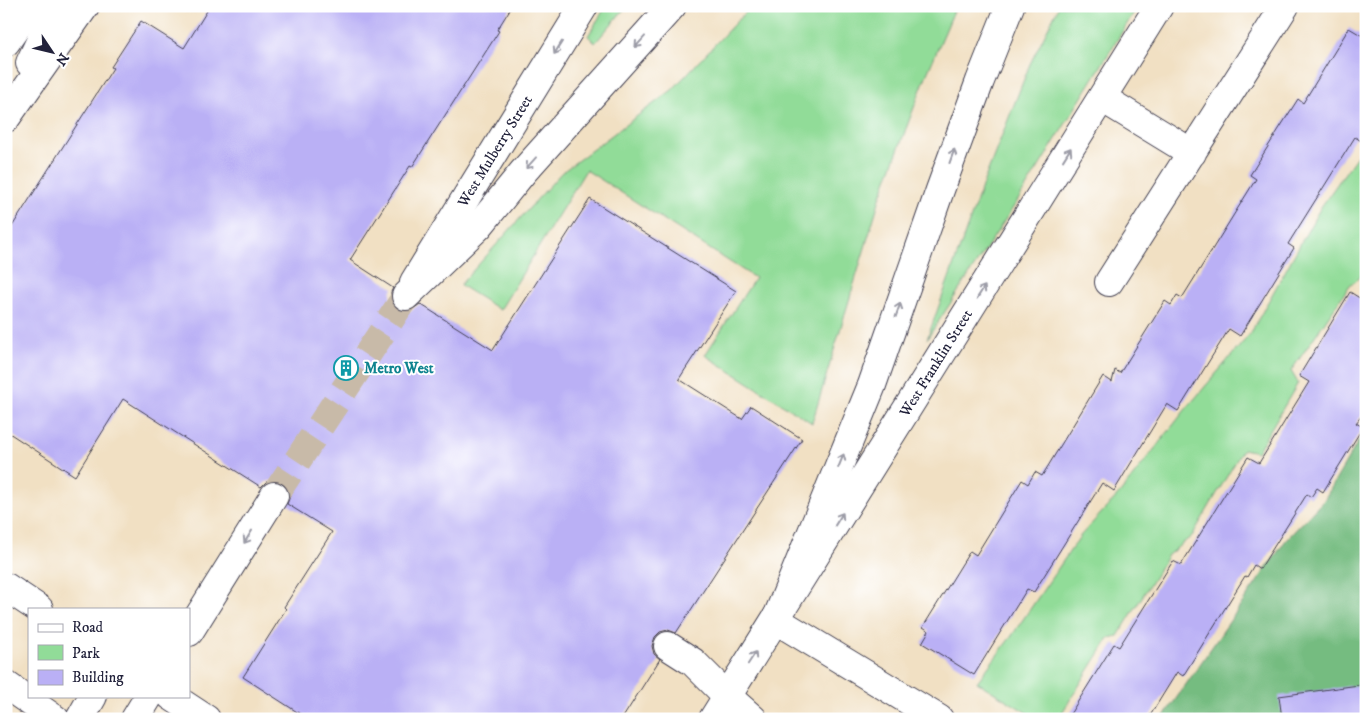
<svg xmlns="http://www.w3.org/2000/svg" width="1372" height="725" viewBox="0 0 1372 725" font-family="'IM FELL DW Pica',serif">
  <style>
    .green { fill: #91dc98; stroke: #5a7f6a }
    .forest { fill: #74bc80; stroke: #4b6f5e }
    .building { fill: #bab0f5 }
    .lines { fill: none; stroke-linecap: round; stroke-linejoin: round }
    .major-tunnel { stroke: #c8baa8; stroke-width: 28; stroke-dasharray: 28 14; stroke-linecap: butt }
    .minor-casing { stroke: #413e4f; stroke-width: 30 }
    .major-casing { stroke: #413e4f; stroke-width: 30 }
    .highway-casing { stroke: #413e4f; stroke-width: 30 }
    .minor { stroke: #fff; stroke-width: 28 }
    .major { stroke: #fff; stroke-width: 28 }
    .highway { stroke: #fff; stroke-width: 28 }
    .oneway { stroke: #9c9ca7 }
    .labels { text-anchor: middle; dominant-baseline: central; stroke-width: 4; stroke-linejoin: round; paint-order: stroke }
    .street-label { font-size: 15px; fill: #22223b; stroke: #fff }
    .culture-label { font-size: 15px; font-weight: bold; fill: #0d838f; stroke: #fff; text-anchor: start }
  </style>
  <rect width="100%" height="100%" fill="#fff"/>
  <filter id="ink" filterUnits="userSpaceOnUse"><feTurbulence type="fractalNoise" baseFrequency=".02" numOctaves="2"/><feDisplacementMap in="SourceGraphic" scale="10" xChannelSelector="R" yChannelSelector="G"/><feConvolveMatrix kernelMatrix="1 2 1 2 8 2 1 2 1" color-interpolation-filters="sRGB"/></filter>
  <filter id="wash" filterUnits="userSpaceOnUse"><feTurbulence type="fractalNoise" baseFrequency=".0096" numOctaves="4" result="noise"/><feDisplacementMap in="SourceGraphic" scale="20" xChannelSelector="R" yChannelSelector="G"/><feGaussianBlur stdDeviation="1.12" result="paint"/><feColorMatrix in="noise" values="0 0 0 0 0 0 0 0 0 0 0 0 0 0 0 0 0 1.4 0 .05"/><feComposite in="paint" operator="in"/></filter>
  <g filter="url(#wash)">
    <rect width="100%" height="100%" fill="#f1e0c3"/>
    <path class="green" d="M606 6H627L595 43 588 36Z
      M751 6H956L924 81 880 198 812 423 705 355 755 278 586 170 500 310 460 285 561 173 672 90Z
      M1059 6H1138L1024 191 927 339 984 181 1030 64Z
      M1366 143V272L1350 285 1291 371 1298 383 1257 452 1243 449 1192 536 1168 555 1118 636 1109 638 1058 719H1037L977 682 1013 634 1081 535 1120 493 1185 410 1250 334 1321 207Z"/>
    <path class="forest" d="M1366 428V719H1162L1286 540 1324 500Z"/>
    <g id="blocks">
      <path class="building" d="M210 6H512L497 30 499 31 412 167 410 166 350 260 393 288 391 292V300L395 307 401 311H410L420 304 493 350 590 199 736 291 679 379 742 419 751 406 802 439 676 633 668 630 660 632 655 637 652 646 654 654 660 659 622 719H308L243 677 286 609 284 607 332 532 287 504 290 496 288 488 283 483 274 480 266 482 261 487 123 399 75 476 6 431V236L113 68 111 67 141 21 184 48Z
        M1349 28 1366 38V144L1355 137 1288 244 1294 248 1240 336 1229 329 1178 411 1167 404 1114 491 1102 483 1034 592 1027 589 974 675 922 643 929 631 923 627 970 551 976 555 1022 480 1028 484 1035 472 1042 476 1103 376 1112 382 1115 370 1120 373 1165 301 1171 305 1177 295 1182 298 1256 179 1250 175 1298 99 1303 103Z
        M1350 292 1366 302V410L1356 423 1363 427 1323 492 1317 488 1311 497 1307 494 1260 569 1254 565 1247 577 1245 576 1183 676 1177 672 1148 719H1067L1114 644 1119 647 1173 561 1181 565 1248 457 1259 463 1309 382 1299 376Z
        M1366 684V719H1282L1279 696Z"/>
    </g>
  </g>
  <g filter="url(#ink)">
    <use href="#blocks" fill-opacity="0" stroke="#413e4f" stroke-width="1"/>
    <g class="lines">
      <path class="major-tunnel" d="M274 496 406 296"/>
      <defs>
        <path id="minor" d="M1102 98 1192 153
          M1109 282 1285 6
          M776 620 939 719
          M668 646 693 662 727 696 753 719
          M6 685 55 719
          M80 719 93 696"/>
        <g id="major">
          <path d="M6 42 31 6"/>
          <path d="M30 63C38 45 49 27 51 6"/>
          <path d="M6 118 85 6"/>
          <path id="s1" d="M414 282 584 6"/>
          <path d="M6 587 39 609"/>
          <path d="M189 632 274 496"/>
          <path d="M171 696 206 719"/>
          <path d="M135 719 149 696"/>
          <path id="s2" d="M713 719 1159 6"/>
        </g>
        <path id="highway" d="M406 296 479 226 523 172 672 6
          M776 620 872 385 940 190 980 81 1010 6"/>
      </defs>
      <use href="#minor" class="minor-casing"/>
      <use href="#major" class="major-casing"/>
      <use href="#highway" class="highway-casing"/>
      <use href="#minor" class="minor"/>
      <use href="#major" class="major"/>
      <use href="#highway" class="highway"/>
    </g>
    <defs><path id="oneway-shaft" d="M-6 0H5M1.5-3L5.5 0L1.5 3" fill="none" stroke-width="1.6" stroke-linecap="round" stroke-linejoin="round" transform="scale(1.25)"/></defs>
    <g class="oneway">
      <use href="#oneway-shaft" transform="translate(640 42) rotate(132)"/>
      <use href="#oneway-shaft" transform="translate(558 48) rotate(122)"/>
      <use href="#oneway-shaft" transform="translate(1067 154) rotate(-58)"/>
      <use href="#oneway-shaft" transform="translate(952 156) rotate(-70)"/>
      <use href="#oneway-shaft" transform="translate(531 163) rotate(132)"/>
      <use href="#oneway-shaft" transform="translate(981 292) rotate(-58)"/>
      <use href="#oneway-shaft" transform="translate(898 310) rotate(-71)"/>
      <use href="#oneway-shaft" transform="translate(841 461) rotate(-68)"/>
      <use href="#oneway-shaft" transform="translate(839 519) rotate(-58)"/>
      <use href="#oneway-shaft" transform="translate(248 537) rotate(122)"/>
      <use href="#oneway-shaft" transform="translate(752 658) rotate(-57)"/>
    </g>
  </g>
  <defs>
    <symbol id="building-ring" viewBox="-11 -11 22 22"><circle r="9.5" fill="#fff" stroke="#0f9aa8" stroke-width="1.5"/><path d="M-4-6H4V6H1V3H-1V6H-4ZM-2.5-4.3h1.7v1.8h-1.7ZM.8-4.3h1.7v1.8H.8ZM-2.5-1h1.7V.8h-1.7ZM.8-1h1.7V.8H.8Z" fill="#0f9aa8"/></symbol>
  </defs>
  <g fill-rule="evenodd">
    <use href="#building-ring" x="332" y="354" width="28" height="28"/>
  </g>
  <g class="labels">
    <g class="street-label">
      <text stroke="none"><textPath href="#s1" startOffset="154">West Mulberry Street</textPath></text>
      <text stroke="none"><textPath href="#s2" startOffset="420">West Franklin Street</textPath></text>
    </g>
    <g class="culture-label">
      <text x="364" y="368">Metro West</text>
    </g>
  </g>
  <rect width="1372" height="725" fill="none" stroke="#fff" stroke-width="25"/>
  <rect x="28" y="608" width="162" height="90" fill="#ffffff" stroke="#a7a7b1"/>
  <rect x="38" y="624" width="25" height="8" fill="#ffffff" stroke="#a7a7b1"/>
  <text x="72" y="632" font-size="15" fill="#22223b">Road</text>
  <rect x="38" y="645" width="25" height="15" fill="#91dc98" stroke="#a7a7b1"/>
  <text x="72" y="658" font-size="15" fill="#22223b">Park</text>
  <rect x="38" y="670" width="25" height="15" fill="#bab0f5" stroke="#a7a7b1"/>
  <text x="72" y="682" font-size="15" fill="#22223b">Building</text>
  <g transform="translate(52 52) rotate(125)" stroke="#ffffff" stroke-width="4" paint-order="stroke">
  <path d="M0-4L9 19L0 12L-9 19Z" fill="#22223b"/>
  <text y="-8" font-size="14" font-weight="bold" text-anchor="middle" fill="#22223b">N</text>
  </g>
</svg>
